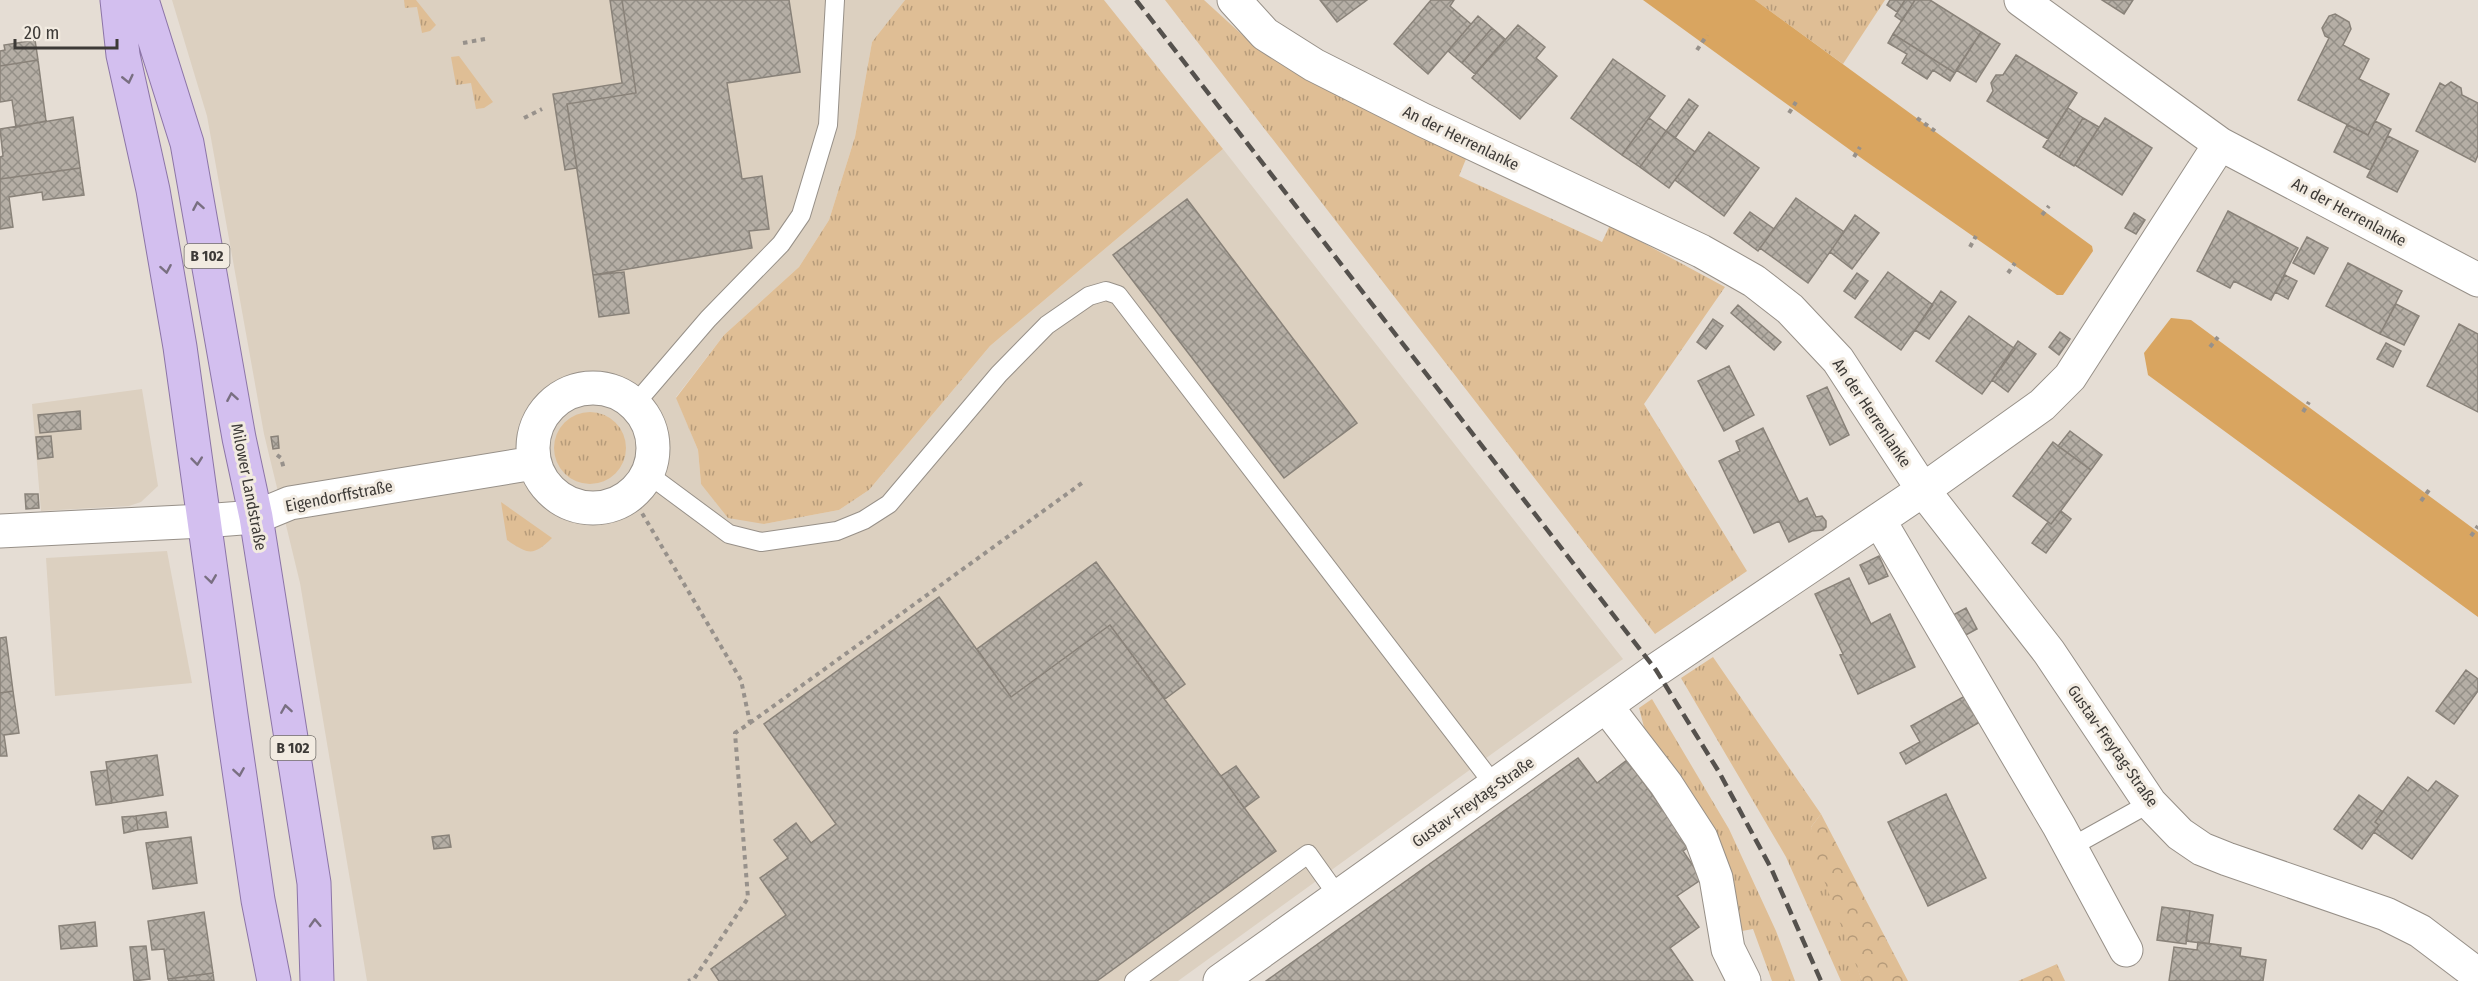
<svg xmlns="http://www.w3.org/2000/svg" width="2478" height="981" viewBox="0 0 2478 981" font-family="'Fira Sans Condensed',sans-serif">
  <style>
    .built { fill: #dcd0c0 }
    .grass { fill: url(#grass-tufts) }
    .forest { fill: url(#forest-crowns) }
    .water { fill: #d9a560 }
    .building { fill: url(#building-cross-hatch); stroke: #898279; stroke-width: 1.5 }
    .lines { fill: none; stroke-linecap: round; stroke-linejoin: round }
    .lane-casing { stroke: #979088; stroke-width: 20 }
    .street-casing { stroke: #979088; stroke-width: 35 }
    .primary-casing { stroke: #8c75a7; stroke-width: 35 }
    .path { stroke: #97918b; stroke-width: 4; stroke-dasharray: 4.5 4.5; stroke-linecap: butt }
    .lane { stroke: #fff; stroke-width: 18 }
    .street { stroke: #fff; stroke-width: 33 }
    .primary { stroke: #d3bfef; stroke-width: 33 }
    .rail { stroke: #55514d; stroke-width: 4.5; stroke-dasharray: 12 6; stroke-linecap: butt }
    .oneway { stroke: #796f81 }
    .labels { text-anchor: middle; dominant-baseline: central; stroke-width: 6; stroke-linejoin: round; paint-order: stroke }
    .shield { fill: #f2ebe1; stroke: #736f6a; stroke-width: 1.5 }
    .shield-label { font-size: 15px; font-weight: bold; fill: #3d3a37 }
    .street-label { font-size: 16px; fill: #3d3a37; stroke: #f2ebe1 }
  </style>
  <defs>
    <pattern id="grass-tufts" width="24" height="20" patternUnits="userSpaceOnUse" patternTransform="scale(1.5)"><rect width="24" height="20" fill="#dfbe95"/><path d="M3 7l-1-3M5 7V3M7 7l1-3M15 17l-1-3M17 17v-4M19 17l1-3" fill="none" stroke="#b69b7a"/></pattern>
    <pattern id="forest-crowns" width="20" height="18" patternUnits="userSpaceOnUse" patternTransform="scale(1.5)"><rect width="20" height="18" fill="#dfbe95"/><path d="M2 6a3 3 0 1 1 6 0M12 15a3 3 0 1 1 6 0" fill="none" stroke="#b69b7a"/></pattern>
    <pattern id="building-cross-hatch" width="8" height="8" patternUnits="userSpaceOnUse" patternTransform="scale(1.5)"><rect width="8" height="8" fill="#b5aea5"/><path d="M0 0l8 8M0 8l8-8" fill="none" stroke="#948f87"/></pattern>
  </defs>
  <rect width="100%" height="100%" fill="#e5ddd4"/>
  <path class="built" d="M172 0H905L872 42 855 137 829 220 799 267 724 335 676 397 698 450 701 484 764 524 839 510 869 490 990 346 1223 149 1623 659 1178 981H367L300 583 264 434 207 116Z
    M142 389 158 486 141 502 129 506 41 511 32 404Z
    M167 551 192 683 55 696 46 558Z"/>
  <path class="grass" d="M404 0H416L436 25 430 31 422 33 417 7 405 8Z
    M905 0H1104L1223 149 990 346 869 490 839 510 764 524 728 518 701 484 698 450 676 398 724 335 799 267 829 220 855 137 872 42Z
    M1165 0H1204L1249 41 1310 77 1466 159 1459 176 1602 242 1610 225 1725 287 1644 404 1747 571 1655 634Z
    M1755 0H1885L1843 64Z
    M459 56 493 102 484 108 476 109 471 83 456 85 451 57Z
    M554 448a36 36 0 1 1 72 0a36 36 0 1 1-72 0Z
    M501 502 552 538C533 557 528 554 507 540Z
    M1713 657 1821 814 1811 827 1862 981H1841L1786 857 1681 678Z
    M1652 699 1729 829 1776 931 1795 981H1772L1753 929 1742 931 1728 865 1713 830 1644 727 1639 708Z"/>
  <path class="forest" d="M1821 814 1908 981H1862L1816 859 1811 827Z
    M2057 964 2065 981H2018Z"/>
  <path class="water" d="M1643 0H1755L2092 246 2093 251 2063 295H2057L1864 160Z
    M2171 318 2191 320 2478 532V617L2148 375 2144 353Z"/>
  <path class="building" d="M610 0H622L636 93 567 104 577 168 565 170 553 94 622 83Z
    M622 0H789L800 72 727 83 742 179 762 176 769 229 749 231 752 248 593 275 567 104 636 93Z
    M1320 0H1367L1337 22Z
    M1431 0H1454L1450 6 1471 24 1428 74 1394 44Z
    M1890 0H1905L1897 12 1887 5Z
    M1905 0H1915L1902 21 1895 16Z
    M1915 0H1930L1981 32 1955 73 1893 34Z
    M2102 0H2133L2124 14Z
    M2335 14 2349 22 2351 29 2343 45 2369 59 2359 79 2389 94 2368 135 2298 100 2329 38 2325 36 2322 28 2329 16Z
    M1478 16 1492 28 1462 63 1448 51Z
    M1518 25 1545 47 1536 58 1557 76 1520 119 1472 78Z
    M1492 28 1505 39 1475 74 1462 63Z
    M1981 32 2000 44 1976 82 1956 70Z
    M1893 34 1955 73 1950 81 1933 70 1927 79 1902 63 1907 54 1888 43Z
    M35 40 38 60 0 66V51L5 50 4 45Z
    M2016 55 2077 93 2048 139 1987 101 1993 91 1991 83 1996 75H2003Z
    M1613 59 1665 96 1622 155 1571 118Z
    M38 60 46 121 16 127 12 100 0 102V66Z
    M2451 82 2461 88 2462 95 2478 103V155L2475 162 2416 131 2440 83 2445 86Z
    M1689 99 1698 106 1675 138 1666 131Z
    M2068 108 2083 118 2059 157 2043 147Z
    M73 117 80 168 0 179V157L3 156 0 129Z
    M1649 118 1666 131 1640 167 1622 155Z
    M2083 118 2099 127 2074 166 2059 157Z
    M2105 118 2152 148 2122 195 2075 165Z
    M2375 121 2391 129 2370 170 2334 152 2347 125 2368 135Z
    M1666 131 1695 152 1669 188 1640 167Z
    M1709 132 1759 168 1724 216 1675 180Z
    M2388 136 2418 151 2397 192 2367 177Z
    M80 168 84 195 43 200 42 192 9 197 13 227 0 229V179Z
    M1796 198 1844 232 1808 283 1760 248Z
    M1187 199 1357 423 1284 478 1113 255Z
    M2228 211 2298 248 2271 300 2234 281 2230 288 2197 271Z
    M1750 212 1774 229 1758 251 1734 233Z
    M2134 213 2145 220 2136 234 2125 228Z
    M1855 215 1879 233 1852 269 1830 252Z
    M2307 237 2328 248 2314 274 2293 263Z
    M2348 263 2402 291 2380 334 2326 306Z
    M624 272 629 313 599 317 593 275Z
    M1888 272 1933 305 1901 350 1855 317Z
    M1857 273 1868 281 1855 299 1844 291Z
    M2285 275 2297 281 2288 299 2275 292Z
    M1941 291 1956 302 1929 339 1915 330Z
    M2396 304 2419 316 2404 345 2380 334Z
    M1738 305 1781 342 1774 350 1731 313Z
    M1969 316 2015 349 1982 394 1936 361Z
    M1713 319 1723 326 1706 349 1697 342Z
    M2459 324 2478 334V412L2427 386Z
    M2060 332 2070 339 2059 355 2049 347Z
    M2018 341 2036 354 2008 392 1992 380Z
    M2386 343 2401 351 2393 367 2377 359Z
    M1729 366 1754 415 1724 431 1698 381Z
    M1827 387 1849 435 1830 445 1807 396Z
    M80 411 81 429 40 433 38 415Z
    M1763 428 1799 502 1807 498 1816 517 1822 516 1826 521V527L1823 530 1812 531 1789 542 1779 521 1754 533 1719 461 1740 451 1736 441Z
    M2070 431 2102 455 2091 470 2058 446Z
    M51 436 53 457 38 459 36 437Z
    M278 436 279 448 273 449 271 437Z
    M2053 442 2091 470 2051 524 2013 496Z
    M25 494H38L39 508 26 509Z
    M2061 511 2071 519 2046 553 2032 543 2048 522 2051 524Z
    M1879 556 1888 576 1869 584 1860 565Z
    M1096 562 1185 684 1165 699 1110 625 1011 697 977 649Z
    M1849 578 1871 624 1890 614 1915 667 1858 694 1840 655 1843 654 1815 594Z
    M939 597 1011 697 1110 625 1276 851 1097 981H719L711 969 786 915 760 878 788 858 774 840 796 823 811 843 836 824 764 724Z
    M1966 608 1977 629 1964 636 1953 615Z
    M6 637 13 691 0 693V638Z
    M2466 670 2478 679V691L2454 724 2436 711Z
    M13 691 19 733 4 735 7 756H0V693Z
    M1965 696 1980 722 1906 764 1900 753 1920 742 1911 726Z
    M157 755 163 795 112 803 106 762Z
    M1578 758 1597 783 1627 760 1690 846 1683 851 1702 879 1677 896 1699 927 1670 948 1693 981H1266Z
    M1236 766 1259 797 1244 808 1221 776Z
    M107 770 112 803 96 805 91 772Z
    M2408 777 2428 791 2436 781 2458 796 2412 859 2374 832 2379 825 2375 822Z
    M1946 794 1986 878 1928 906 1888 822Z
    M2359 795 2383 812 2375 822 2379 825 2362 849 2334 829Z
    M166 812 168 827 138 830 136 816Z
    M136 816 138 830 124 833 122 817Z
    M449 835 451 847 434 849 432 837Z
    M191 837 197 883 153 889 146 843Z
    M2162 907 2190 911 2186 944 2157 940Z
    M2190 911 2213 915 2209 944 2186 941Z
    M204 912 213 973 168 979 164 949 152 950 148 921Z
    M95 922 97 946 61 949 59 926Z
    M2198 942 2241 948 2240 956 2266 960 2263 981H2169L2174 947 2197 950Z
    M146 946 150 979 134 981 130 947Z
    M213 973 214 981H169L168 979Z"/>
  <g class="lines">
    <defs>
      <path id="lane" d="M635 404 708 319 781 244 801 215 828 125 835 0
        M648 474 729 534 761 542 837 531 864 520 889 504 999 374 1047 325 1089 296 1106 291 1118 295 1495 786
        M2071 847 2150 803
        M1134 981 1308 854 1338 896"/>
      <path id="street" d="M1234 0 1265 34 1314 65 1423 120 1701 251 1754 281 1790 309 1838 360 1923 490 2049 652 2150 803 2180 834 2202 849 2227 859 2386 914 2420 931 2478 975
        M2021 0 2220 144 2478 280
        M533 448a60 60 0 1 1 120 0a60 60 0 1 1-120 0Z
        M1879 520 2059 826 2126 950
        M0 531 203 521 256 517 290 503 534 463
        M1606 706 1666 784 1701 838 1716 878 1728 949 1744 981
        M1220 981 1656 670 1923 490 2042 405 2070 377 2220 144"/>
      <path id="primary" d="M117 0 123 55 153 190 180 347 231 715 258 900 274 981
        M142 0 187 143 239 438 256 517 314 883 317 981"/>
    </defs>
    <use href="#lane" class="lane-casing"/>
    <use href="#street" class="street-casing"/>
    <use href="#primary" class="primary-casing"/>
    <path class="path" d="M463 43 485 39
      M1697 50 1707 35
      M1789 113 1796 102
      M524 118 542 109
      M1917 118 1935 131
      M1854 157 1860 147
      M2042 215 2049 206
      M1970 247 1976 236
      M2008 273 2015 263
      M2210 347 2218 337
      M2303 412 2309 402
      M277 455 281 458 284 469
      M633 498 741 680 750 723 735 733 748 898 694 979 688 981
      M2421 501 2429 490
      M2471 536 2478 526
      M750 723 1082 483"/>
    <use href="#lane" class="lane"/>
    <use href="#street" class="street"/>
    <use href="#primary" class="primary"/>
    <path class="rail" d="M1136 0 1656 670 1719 772 1771 868 1821 981"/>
  </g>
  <defs><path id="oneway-chevron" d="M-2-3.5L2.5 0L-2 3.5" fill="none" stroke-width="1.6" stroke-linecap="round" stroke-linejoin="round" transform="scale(1.5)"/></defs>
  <g class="oneway">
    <use href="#oneway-chevron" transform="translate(128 79) rotate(77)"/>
    <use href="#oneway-chevron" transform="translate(198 206) rotate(-100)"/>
    <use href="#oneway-chevron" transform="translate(166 269) rotate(80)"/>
    <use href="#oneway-chevron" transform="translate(232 397) rotate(-100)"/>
    <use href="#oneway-chevron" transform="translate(197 461) rotate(84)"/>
    <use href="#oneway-chevron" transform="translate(211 579) rotate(82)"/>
    <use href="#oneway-chevron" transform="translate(286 709) rotate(-99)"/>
    <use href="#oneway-chevron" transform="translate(239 772) rotate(81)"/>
    <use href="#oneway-chevron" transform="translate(315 923) rotate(-92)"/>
  </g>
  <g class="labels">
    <g class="shield">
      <rect x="184.5" y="244" width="45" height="24" rx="4.5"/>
      <rect x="270.5" y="736" width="45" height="24" rx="4.5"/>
    </g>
    <g class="shield-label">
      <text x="207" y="256">B 102</text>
      <text x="293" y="748">B 102</text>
    </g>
    <g class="street-label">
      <text transform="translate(1461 138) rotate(26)">An der Herrenlanke</text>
      <text transform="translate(2349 212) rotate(28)">An der Herrenlanke</text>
      <text transform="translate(1872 413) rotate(56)">An der Herrenlanke</text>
      <text transform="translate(249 487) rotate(79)">Milower Landstraße</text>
      <text transform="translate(339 496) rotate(-11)">Eigendorffstraße</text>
      <text transform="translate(2113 746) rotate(55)">Gustav-Freytag-Straße</text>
      <text transform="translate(1473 802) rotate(-35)">Gustav-Freytag-Straße</text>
    </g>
  </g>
  <path d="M15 39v9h102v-9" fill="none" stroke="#3d3a37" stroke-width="3"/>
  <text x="24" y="39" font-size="18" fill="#3d3a37" stroke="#f2ebe1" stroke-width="4.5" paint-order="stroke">20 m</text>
</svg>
